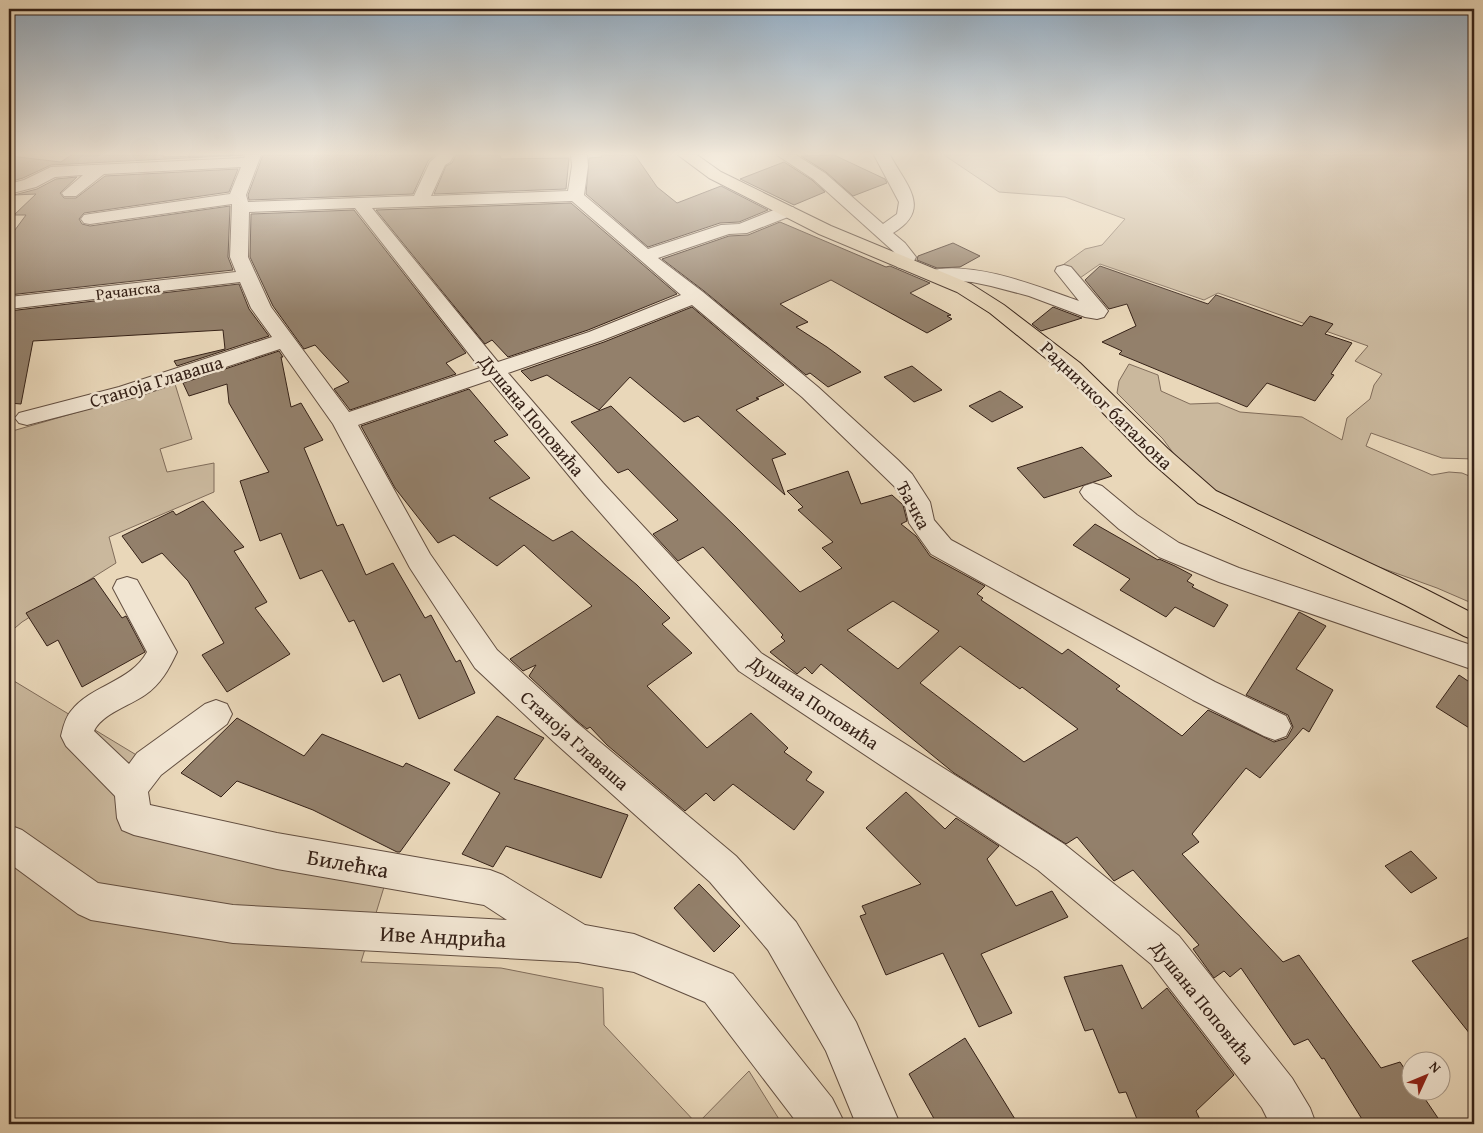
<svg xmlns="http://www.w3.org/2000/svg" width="1483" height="1133" viewBox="0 0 1483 1133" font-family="'Gentium Book Plus',serif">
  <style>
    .green { fill: #cab89d; stroke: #806c5a }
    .building { fill: #93806b; stroke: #352117; fill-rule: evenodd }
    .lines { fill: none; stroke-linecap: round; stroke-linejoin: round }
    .minor-casing { stroke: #624e40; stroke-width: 2 }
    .major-casing { stroke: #352117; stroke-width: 2 }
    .minor { fill: #f1e5d2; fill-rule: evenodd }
    .major { fill: #e9d7b9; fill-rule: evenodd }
    .labels { text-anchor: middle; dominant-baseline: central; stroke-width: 5; stroke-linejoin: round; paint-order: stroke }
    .far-street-label { font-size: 16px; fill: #352117; stroke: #f1e5d2 }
    .street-label { font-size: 19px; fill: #352117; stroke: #f1e5d2 }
    .near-street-label { font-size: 22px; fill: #352117; stroke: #f1e5d2 }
  </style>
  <rect width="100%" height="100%" fill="#e9d7b9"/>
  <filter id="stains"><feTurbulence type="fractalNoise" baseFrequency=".004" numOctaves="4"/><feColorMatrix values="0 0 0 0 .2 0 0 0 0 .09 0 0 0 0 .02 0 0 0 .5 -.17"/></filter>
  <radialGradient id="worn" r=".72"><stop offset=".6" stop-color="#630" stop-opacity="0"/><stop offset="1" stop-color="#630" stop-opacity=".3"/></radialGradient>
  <path class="green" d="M944 155H1474V459L1442 458 1371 433 1366 446 1432 475 1449 472 1462 473 1474 478V604L1437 588 1354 558 1222 496 1179 461 1163 439 1117 393 1119 381 1129 364 1158 375 1161 391 1190 404 1218 403 1240 412 1302 417 1342 440 1347 418 1370 399 1374 385 1382 374 1355 361 1368 346 1218 293 1204 300 1100 264 1077 280 1060 267 1085 249 1102 245 1125 219 1065 197 999 192Z
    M175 384 192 439 160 449 167 472 214 463V492L109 537 116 563 22 622 9 633V432Z
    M9 678 148 762 131 831 384 887 361 962 501 968 603 988 604 1025 697 1124 749 1071 782 1124H9Z"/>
  <path class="building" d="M71 155H164L163 157 243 155 51 165 23 178 9 182V156L61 162Z
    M263 155H435L428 161 413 194 249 200 248 195Z
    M456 155H500L501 159 569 158 566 189 434 194 446 166 452 163Z
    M601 155H635L657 187 677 203 721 186 768 210 739 222 720 223 648 247 586 194 589 158 602 157Z
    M834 155 885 179 887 183 853 196 826 172 801 156Z
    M784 162 812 180 825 192 794 205 740 179Z
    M238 169 229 192 84 213 79 219 82 224 90 226 230 206 228 257 233 270 9 295V238L26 215H14L36 194 14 195 37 189 56 179 77 177 60 193 64 198H76L105 176Z
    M571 203 677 294 588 330 508 357 492 340 485 344 376 210Z
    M354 210 466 353 446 363 456 374 350 410 334 389 349 382 315 345 304 349 273 306 250 257 251 214Z
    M780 222 886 267 890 266 930 283 910 293 951 315 947 316 952 319 927 333 831 280 780 304 808 322 796 327 827 347 861 372 828 387 810 373 806 375 704 291 662 259 729 236 748 235Z
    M953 243 980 256 960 267 937 268 917 260 918 256Z
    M1100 266 1208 304 1216 295 1302 326 1310 316 1333 324 1325 334 1352 343 1331 374 1334 375 1315 401 1267 383 1247 407 1119 354 1122 351 1102 342 1136 326 1127 304 1109 309 1085 280Z
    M239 284 249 309 269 336 177 366 174 361 225 349 223 330 33 341 21 404 9 403V311Z
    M692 307 784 385 756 398 759 399 736 410 786 454 772 459 785 495 698 416 684 422 630 377 599 410 547 375 531 381 521 371 604 342Z
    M1053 307 1082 318 1041 331 1032 324Z
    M279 351 283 357H281L291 407 301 403 323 440 304 448 337 526 343 524 366 575 393 563 425 618 431 615 456 662 460 660 475 693 419 719 400 674 383 682 354 620 349 622 322 570 300 579 281 533 260 541 240 481 269 472 229 403 227 384 189 396 183 383Z
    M912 366 942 390 914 402 884 377Z
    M469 389 508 435 494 441 530 478 489 498 553 541 572 531 637 585 670 618 662 624 692 653 647 686 707 748 751 713 788 748 784 752 812 772 806 780 824 792 794 830 733 784 714 801 706 793 685 811 607 745 590 727 587 729 577 721 529 676 536 665 523 671 510 659 592 606 524 545 497 566 454 535 438 543 395 488 361 426Z
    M1000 391 1023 407 992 422 969 406Z
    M611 406 735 526 800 592 842 568 822 548 833 542 798 510 803 507 787 491 848 471 861 504 892 495 903 505 907 521 901 524 916 536 930 556 985 586 977 594 983 598 981 600 1062 654 1068 649 1120 686 1116 689 1182 736 1208 710 1274 742 1287 738 1293 727 1288 715 1246 695 1299 612 1326 626 1296 669 1333 690 1309 732 1303 728 1260 778 1246 768 1192 834 1199 842 1182 854 1283 962 1299 955 1381 1068 1400 1062 1410 1077V1090H1419L1442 1124H1365L1324 1058 1322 1059 1308 1039 1294 1045 1241 968 1230 977 1224 971 1214 978 1193 949 1199 945 1133 870 1114 881 1077 837 1066 844 954 773 821 664 812 674 805 667 797 674 770 652 785 641 781 637 783 635 703 547 678 561 653 534 678 520 628 469 618 473 571 422ZM893 601 939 631 898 669 847 630ZM960 646 1020 689 1022 687 1078 729 1024 762 920 683Z
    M1082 447 1112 476 1044 498 1017 468Z
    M203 501 244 547 234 551 267 602 255 608 290 654 227 692 202 655 224 643 188 581 162 553 142 563 122 536 173 511 176 515Z
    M1095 524 1158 560 1159 559 1175 566 1192 575 1187 581 1194 585 1192 587 1228 605 1214 627 1175 607 1166 617 1120 590 1130 579 1073 545Z
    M94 578 122 618 126 616 145 652 82 687 58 640 47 646 26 613Z
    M1459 675 1474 685V731L1436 707Z
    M497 716 544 738 514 779 628 815 601 878 506 846 493 867 462 854 500 793 454 770Z
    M237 718 304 756 322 734 403 767 406 763 450 783 400 852H397L313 810 237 781 221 797 181 773Z
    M906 792 945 829 956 818 999 846 987 859 1016 906 1052 891 1068 917 981 954 1012 1013 979 1027 943 953 886 975 860 916 866 914 862 906 921 884 866 828Z
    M1411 851 1437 878 1411 893 1385 866Z
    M699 884 740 926 714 952 674 908Z
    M1474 935V1039L1412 961Z
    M1122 965 1142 1009 1167 988 1234 1075 1196 1111 1202 1124H1139L1126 1092 1119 1093 1093 1029 1085 1031 1064 977Z
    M965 1038 1018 1124H937L909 1074Z"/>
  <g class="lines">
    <defs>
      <path id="minor" d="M245 155H261L246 195 248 202 414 196 430 162 438 155H454L450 162 445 165 431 196 568 191 572 166 571 155H587L588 166 584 195 648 249 721 225 739 224 781 207H793L796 211 793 215 747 233 729 234 658 258 703 292 818 387 898 460 912 474 930 502 934 520 951 540 1215 682 1286 716 1291 726 1286 736 1275 740 1264 736 1193 700 931 554 909 523 904 502 894 486 802 397 692 305 603 340 508 373 603 483 761 653 1064 844 1179 936 1292 1078 1310 1108 1316 1124H1270L1262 1108 1151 964 1038 870 739 671 585 495 490 380 358 425 430 554 497 650 576 722 736 856 796 922 856 1022 900 1124H856L826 1051 768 950 710 882 554 742 475 668 410 568 333 424 280 349 135 397 27 425 19 423 15 418 19 413 119 387 272 337 251 308 240 282 9 309V297L236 272 230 257 232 204 90 224 84 223 81 219 84 215 90 214 230 194 241 167 104 174 76 196H64L62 193 83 175 55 177 36 187 9 194V184L24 180 51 167 244 158ZM572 201 681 295 589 332 498 362 372 208ZM355 208 480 368 349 412 271 307 248 257 249 212Z
        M777 155H796L825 173 883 224 897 214 899 202 874 155H890C906 185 933 209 893 233L905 243 916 257 911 267 904 269 897 267 895 263 898 257 893 251 813 179Z
        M1064 265 1071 267 1105 307 1108 311 1104 317 1097 319 1085 317 1029 296 991 286 972 282 928 279 926 275 928 271C973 260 1037 286 1079 301L1055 271 1057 267Z
        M1093 483 1102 486 1137 515 1179 543 1239 568 1474 646V670L1219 582 1159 557 1119 529 1084 498 1080 492 1084 486Z
        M127 577 137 580 177 652C169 669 161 684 145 695 129 706 102 714 94 731L129 764 137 753 205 704 216 700 227 704 232 714 227 724 161 775 148 792 150 805 277 833 490 870 503 875 585 925 634 934 733 974 832 1098 845 1124H798L705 1002 634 972 578 962 233 943 91 920 78 914 9 863V825L22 830 98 883 233 905 507 920 484 905 277 869 134 835 122 830 117 818 115 796 66 746 61 736C63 728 65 718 71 711 91 685 131 682 147 652L113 588 117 580Z"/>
      <path id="major" d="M678 155H697L721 172 831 226 971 284 1004 305 1080 363 1168 449 1216 491 1425 589 1474 614V640L1464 636 1405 605 1198 503 1150 461 1064 373 990 313 957 292 819 234 709 178Z"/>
    </defs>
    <use href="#minor" class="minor-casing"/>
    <use href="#major" class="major-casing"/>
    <use href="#minor" class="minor"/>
    <use href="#major" class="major"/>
  </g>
  <linearGradient id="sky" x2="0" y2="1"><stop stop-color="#90a9bf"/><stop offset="0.49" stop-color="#f5ede0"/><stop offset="1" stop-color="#f5ede0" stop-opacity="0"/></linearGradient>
  <rect width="1483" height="314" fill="url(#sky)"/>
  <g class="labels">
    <g class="far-street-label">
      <text transform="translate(128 290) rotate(-7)">Рачанска</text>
    </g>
    <g class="street-label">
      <text transform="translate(156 381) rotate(-17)">Станоја Главаша</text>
      <text transform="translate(1107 405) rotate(44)">Радничког батаљона</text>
      <text transform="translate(532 415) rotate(50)">Душана Поповића</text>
      <text transform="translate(914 505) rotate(62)">Ђачка</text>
      <text transform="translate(814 702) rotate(34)">Душана Поповића</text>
      <text transform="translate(575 740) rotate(42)">Станоја Главаша</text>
      <text transform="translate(1203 1002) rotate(51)">Душана Поповића</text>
    </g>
    <g class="near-street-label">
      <text transform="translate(348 863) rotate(10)">Билећка</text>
      <text transform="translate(443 936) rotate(3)">Иве Андрића</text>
    </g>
  </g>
  <rect width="1483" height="1133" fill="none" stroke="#e9d7b9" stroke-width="30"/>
  <rect x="10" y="10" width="1463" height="1113" fill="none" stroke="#352117" stroke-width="2.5"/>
  <rect x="15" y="15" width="1453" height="1103" fill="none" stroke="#352117"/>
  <g transform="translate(1426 1076) rotate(46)"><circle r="24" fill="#f1e5d2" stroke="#a69787"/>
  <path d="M0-4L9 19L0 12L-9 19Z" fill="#8f2418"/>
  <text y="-8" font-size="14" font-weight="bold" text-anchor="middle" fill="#352117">N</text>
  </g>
  <rect width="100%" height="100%" filter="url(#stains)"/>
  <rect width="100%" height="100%" fill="url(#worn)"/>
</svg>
